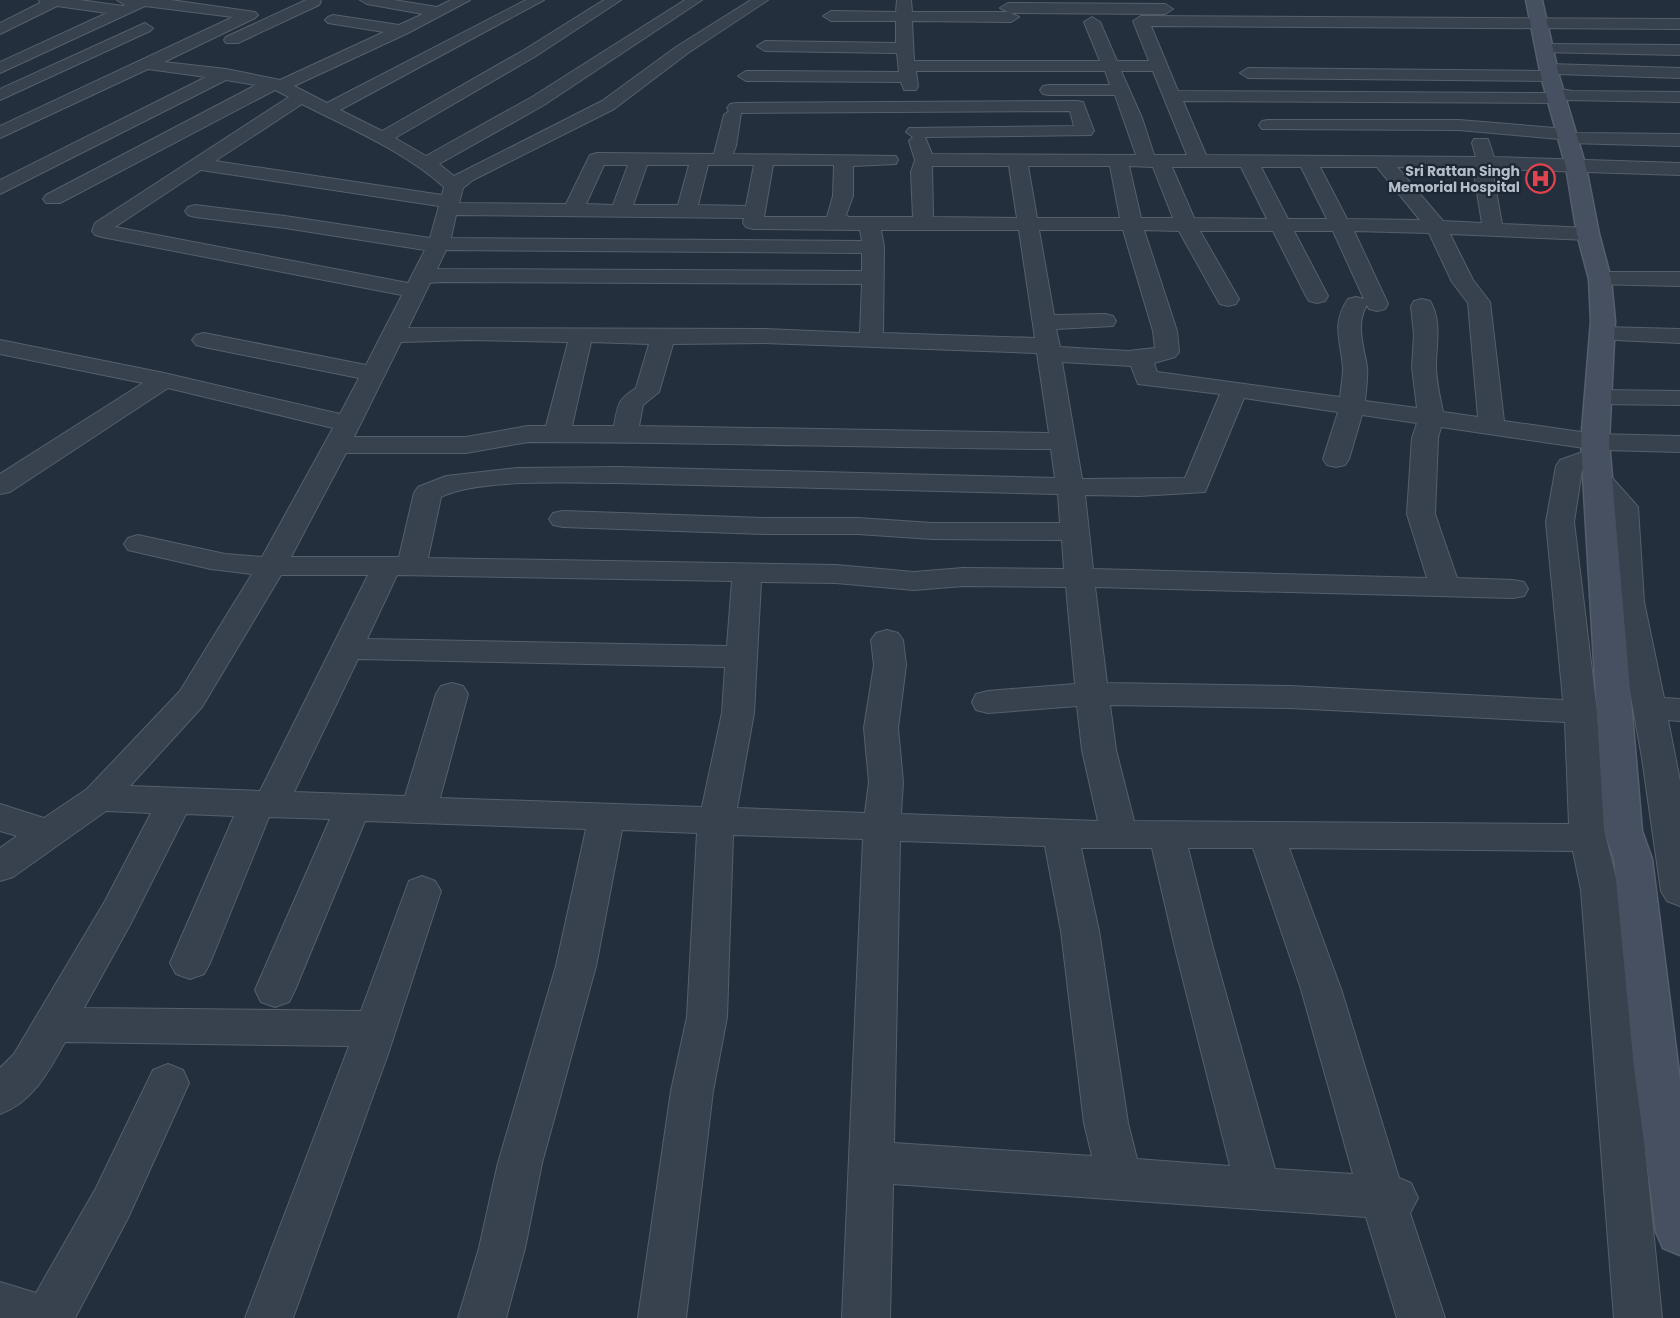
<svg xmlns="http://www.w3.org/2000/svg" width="1680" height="1318" viewBox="0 0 1680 1318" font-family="Poppins,sans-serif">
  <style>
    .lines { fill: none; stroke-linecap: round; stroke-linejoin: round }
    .minor-casing { stroke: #565f6c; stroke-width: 2 }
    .secondary-casing { stroke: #565f6c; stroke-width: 3 }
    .minor { fill: #38414e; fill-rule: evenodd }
    .secondary { fill: #465061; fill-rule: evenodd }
    .labels { text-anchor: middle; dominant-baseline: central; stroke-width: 4.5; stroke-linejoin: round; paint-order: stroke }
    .far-poi-label { font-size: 14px; font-weight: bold; fill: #b4bcc9; stroke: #1d2633; text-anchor: end }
  </style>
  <rect width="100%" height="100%" fill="#242f3e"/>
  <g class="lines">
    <defs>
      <path id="minor" d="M39 0H80L123 6 125 5 117 0H171L255 12 258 15 255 18 164 62 226 69 280 80 384 32 328 23 325 20 328 17 333 15 399 25 423 14 367 4 360 0H394L437 7 451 0H470L408 33 294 86 327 103 526 0H544L340 110 382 131 524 50 604 0H621L536 56 395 138 426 156 532 97 685 0H702L544 105 439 164 454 176 602 101 676 47 751 0H768L688 53 614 109 473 180 463 188 459 203 566 204 588 159 590 155 597 153 714 154 724 115 729 111 727 108 730 104 736 103 1077 101 1083 102 1094 131 1091 135 925 137 932 154 1136 155 1115 95H1049L1043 94 1040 90 1043 86 1049 85H1110L1105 71H916L918 86 916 90H904L901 82 746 81 738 76 746 71 899 72 897 53 765 51 757 46 765 41 896 43V21H831L823 16 831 11 896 12 897 0H911L912 12H1008L1000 8 1008 3 1165 4 1173 9 1165 14 1011 13 1019 17 1011 22 912 21 914 61H1100L1084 22 1092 17 1100 22 1117 61H1149L1133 21 1141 16 1680 19V29L1151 26 1178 91 1547 93 1555 88 1572 91 1680 92V102L1564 100 1556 103 1183 101 1206 155 1476 157 1472 143 1474 139H1488L1494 157 1680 163V175L1492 169 1502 224 1588 228 1595 230 1598 234 1595 238 1588 240 1450 234 1473 280 1490 302 1504 421 1595 434 1680 436V452L1604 450 1609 456 1605 462 1582 470 1574 522 1597 712 1606 838 1619 890 1662 1318H1614L1581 890 1573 851 1289 848 1341 989 1399 1178 1411 1183 1418 1198 1410 1213 1445 1318H1397L1366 1217 893 1184 890 1318H842L863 839 733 835 727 1017 713 1091 686 1318H638L671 1091 687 1017 697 833 622 830 596 966 542 1163 525 1248 506 1318H458L479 1248 498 1163 556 966 586 829 365 821 295 990 289 1002 275 1007 261 1002 255 990 330 819 269 817 210 963 204 974 190 979 176 974 170 963 234 816 186 814 131 923 84 1008 361 1011 409 881 422 876 435 881 441 891 388 1054 293 1318H245L349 1046 65 1042C49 1071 33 1102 0 1114V1068L14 1054 105 901 151 813 106 811 13 877 0 881V848L17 836 0 831V804L44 818 87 789 180 691 252 574 211 569 128 550 124 544 128 538 138 535 225 554 262 557 333 428 168 388 10 492 0 494V474L143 383 0 354V340L164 373 340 414 359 378 204 347 196 345 192 340 196 335 204 333 366 365 402 295 102 237 95 235 92 231 95 223 289 97 275 90 60 203H46L43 199 46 195 256 85 226 80 0 194V180L206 77 148 69 0 138V126L233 17 145 6 0 73V62L107 13 57 6 0 34V23L40 3ZM1121 71H1153L1187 155H1154L1142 118ZM302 104C349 128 404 151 444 187L442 195 215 161ZM1070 111 1074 126 909 128 906 132 913 137 909 141 915 160 911 172 913 217H849L846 215 853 196V166L896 164 898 160 896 156 733 154 736 146 741 113ZM604 165H628L613 205 586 204ZM647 165H689L678 205H633ZM708 165H754L746 206 698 205ZM773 165H834L833 196 827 217H764ZM932 166H1009L1017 218 933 217ZM1028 166H1110L1120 218H1037ZM1129 166 1153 167 1173 218H1141ZM1172 167H1241L1267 219 1194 218ZM1261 167H1301L1327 219H1288ZM1320 167H1377L1420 220 1347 219ZM1397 167 1473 168 1482 223 1443 221ZM201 170 439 206 430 238 285 216 195 205 188 207 185 211 188 215 195 217 285 228 425 250 408 283 115 227ZM456 215 744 218 743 223 746 227 753 229 860 230 862 241 451 238ZM881 230H1019L1035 338 883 333 884 247ZM1039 230H1123L1153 331 1155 348 1128 351 1060 347 1056 329 1113 326 1116 321 1113 316 1105 314 1054 315ZM1144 230 1179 231 1217 299 1220 304 1228 306 1236 304 1239 299 1200 231H1273L1306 296 1309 301 1317 303 1325 301 1328 296 1294 231H1333L1364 299 1356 297 1348 299C1331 324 1341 341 1343 368 1343 378 1341 388 1340 397L1157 372 1154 363 1175 357 1179 352 1177 331ZM1354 231 1429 233 1452 282 1468 303 1478 417 1443 412C1440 397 1436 381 1436 366 1436 346 1442 319 1430 301L1422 299 1414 301 1411 306 1414 335 1412 367 1417 408 1365 401C1366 390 1368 377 1367 367 1364 347 1355 324 1367 305L1369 309 1377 311 1385 309 1388 304ZM446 250 862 253V271L437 269ZM440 282 862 284 860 333 764 329 408 328 430 283ZM468 340 568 342 546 426H528L466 437H354L401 342ZM591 342 649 344 636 388C617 400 618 405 614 426H572ZM764 343 1037 353 1049 433 639 426 643 405 659 392 673 344ZM1062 362 1131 366 1138 384 1220 394 1185 478 1082 479ZM1244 398 1338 412 1323 459 1327 465 1336 467 1345 465 1349 459 1362 415 1417 423 1412 438 1407 514 1427 578 1093 569 1085 495 1139 496 1205 492ZM1441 427 1591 449 1560 460 1556 466 1546 522 1563 700 1290 686 1107 683 1095 587 1513 598 1524 596 1528 589 1524 582 1513 580 1457 578 1435 514 1438 438ZM528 442C702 442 877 448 1051 449L1055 478 618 467 517 468 446 476 418 487 414 493 399 557H291L346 453H466ZM618 483 1058 494 1060 523H932L858 518H767L563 511 553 513 549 519 553 525 563 527 767 534H858L932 539 1062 540 1064 569 963 568 914 572 836 565 428 558 441 497C479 478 573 483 618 483ZM281 575H368L260 791 130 786 202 707ZM397 575 732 581 727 646 367 639ZM761 582 836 583 914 590 963 586 1066 587 1075 684 988 691 976 694 972 702 976 710 988 713 1077 706 1082 750 1098 821 901 814 903 782 898 728 906 665 903 640 898 633 887 630 876 633 871 640 874 665 864 728 869 782 865 813 737 808 754 713ZM358 659 725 667 722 713 702 807 440 798 468 694 463 686 452 683 441 686 436 694 405 796 294 792ZM1110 705 1290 708 1565 722 1569 824 1134 821 1116 750ZM900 841 1045 846 1061 931 1084 1123 1092 1156 894 1143ZM1081 848H1152L1175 948 1230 1166 1137 1159 1128 1123 1099 931ZM1188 848H1253L1301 989 1353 1174 1275 1169 1213 948Z
        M306 0H320L321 2 319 5 238 43H226L224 40 226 37Z
        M145 23 153 28 150 31 0 100V89Z
        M1544 44 1680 45V55L1538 52 1536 49Z
        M1549 64 1680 68V78L1557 74 1556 80 1550 81 1248 78 1240 73 1248 68 1542 71 1543 65Z
        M1268 120H1459L1567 129 1575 133 1680 134V146L1568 143 1559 139 1459 130 1262 129 1259 125 1262 121Z
        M1600 272H1680V286L1592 284 1589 279 1592 274Z
        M1602 327 1680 329V343L1594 339 1590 334 1594 329Z
        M1597 390 1680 391V405L1597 404 1588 402 1585 397 1588 392Z
        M1597 470 1607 472 1638 507 1644 602 1664 698 1680 699V721L1668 720 1680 781V906L1667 901 1661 891 1642 758 1614 602 1610 509 1584 478 1587 472Z
        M168 1064 183 1070 189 1083 128 1218 75 1318H0V1282L36 1293 96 1188 153 1070Z"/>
      <path id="secondary" d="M1526 0H1542L1559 76 1586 167 1599 234 1611 279 1615 321 1609 442 1642 831 1652 859 1680 1081V1255L1663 1248 1656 1232 1634 1068 1614 859 1604 831 1581 442 1591 321 1589 279 1577 234 1566 167 1541 76Z"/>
    </defs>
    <use href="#minor" class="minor-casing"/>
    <use href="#secondary" class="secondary-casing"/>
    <use href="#minor" class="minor"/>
    <use href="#secondary" class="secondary"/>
  </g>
  <defs>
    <symbol id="hospital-ring" viewBox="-11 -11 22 22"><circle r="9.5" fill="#1d2633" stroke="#e0444e" stroke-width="1.5"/><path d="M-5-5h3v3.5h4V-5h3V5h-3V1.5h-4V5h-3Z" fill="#e0444e"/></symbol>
  </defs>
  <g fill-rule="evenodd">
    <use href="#hospital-ring" x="1524" y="162" width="33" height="33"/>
  </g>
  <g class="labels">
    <g class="far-poi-label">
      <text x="1520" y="171">Sri Rattan Singh<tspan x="1520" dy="16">Memorial Hospital</tspan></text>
    </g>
  </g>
</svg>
